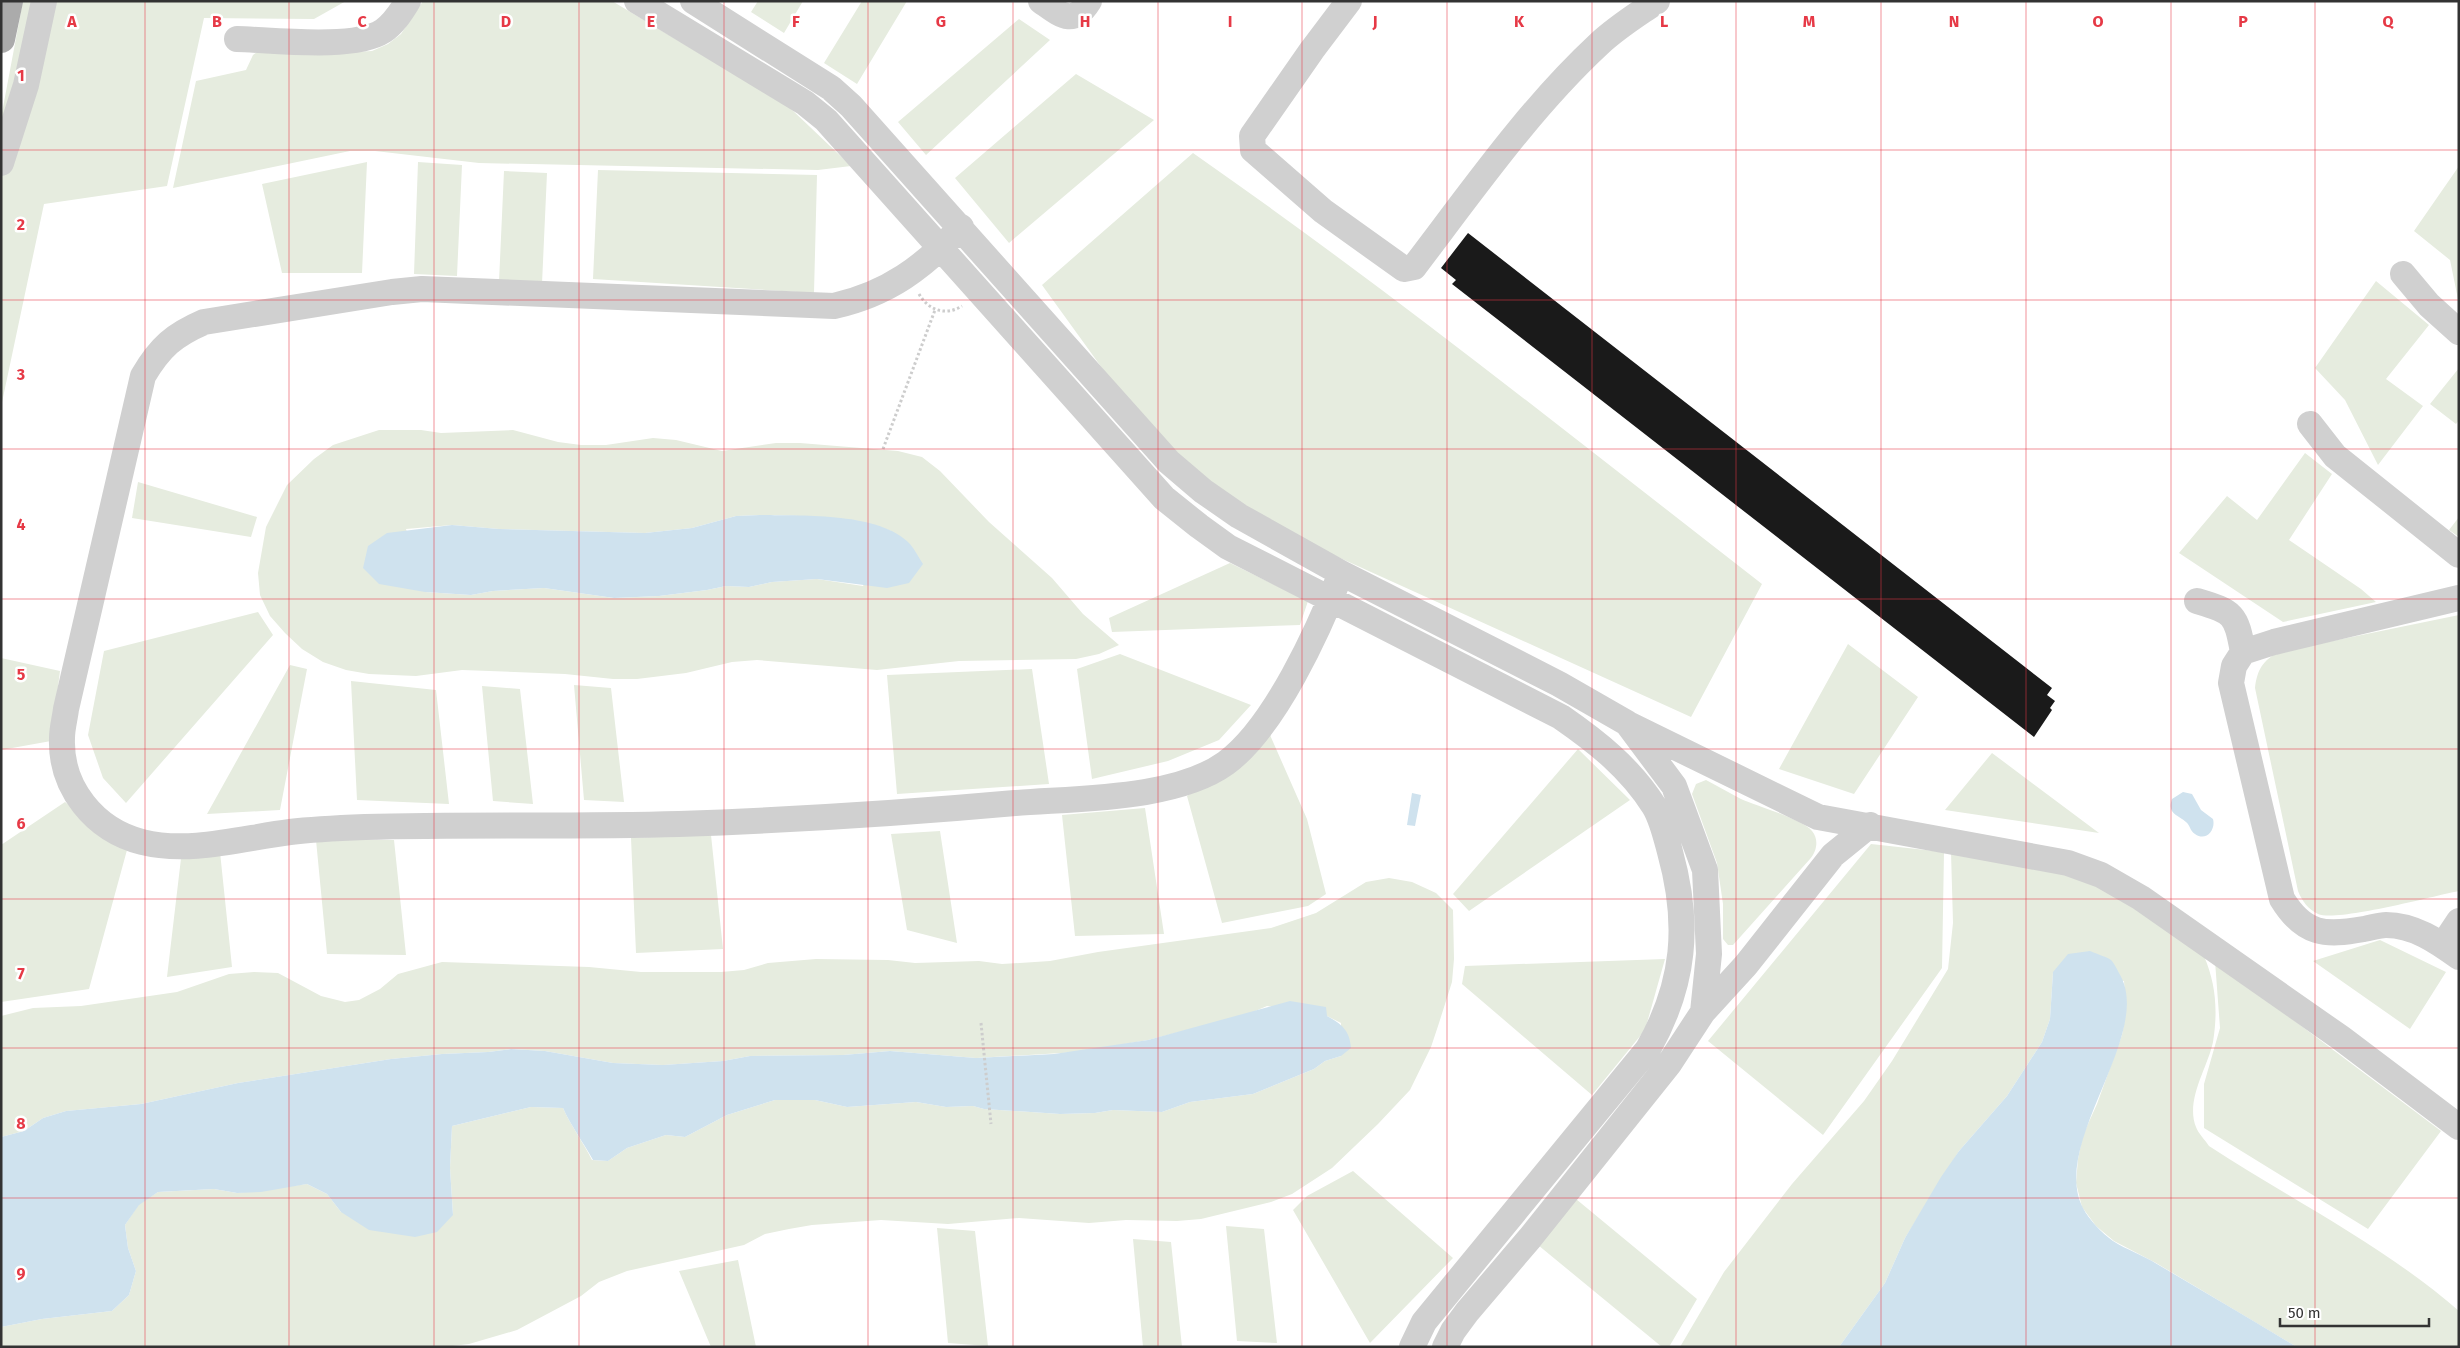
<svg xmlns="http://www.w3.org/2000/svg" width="2460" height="1348" viewBox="0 0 2460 1348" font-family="'Fira Sans',sans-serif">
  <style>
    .green { fill: #e6ecdf; fill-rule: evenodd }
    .water { fill: #cfe2ee }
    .building { fill: #1a1a1a }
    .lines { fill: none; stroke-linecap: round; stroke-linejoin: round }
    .path { stroke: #cdcdcd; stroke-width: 3; stroke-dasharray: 2.5 2.5; stroke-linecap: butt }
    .minor { stroke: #d0d0d0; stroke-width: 26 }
    .major { stroke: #ababab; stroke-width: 28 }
    .grid { fill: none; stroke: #e63946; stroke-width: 1; stroke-opacity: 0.55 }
    .grid-label { font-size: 16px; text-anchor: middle; font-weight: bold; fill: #e63946; stroke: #fff; stroke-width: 5; stroke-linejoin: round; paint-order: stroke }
  </style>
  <rect width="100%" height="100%" fill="#fff"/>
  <path class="green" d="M23 1H42L1 158V118Z
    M44 1H346L314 19 204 18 167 186 44 204 1 407V163Z
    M423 1H612L789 107 851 166 818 170 479 163 375 151H350L173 188 196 81 246 70 253 55 260 50 355 52 372 51 388 44 401 34Z
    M758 1H803L784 33 751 12Z
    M862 1H907L857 84 824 63Z
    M1019 19 1050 40 926 155 898 122Z
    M1076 74 1154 120 1009 243 955 178Z
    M1193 153C1388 289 1574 438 1762 584L1691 717 1329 553 1218 494 1123 397 1042 285Z
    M367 162 362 273H282L262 184Z
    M418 162 462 165 457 276 414 274Z
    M2459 166V304L2450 260 2414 231Z
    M598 170 817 175 814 293 593 279Z
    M504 171 547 173 542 284 499 282Z
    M2376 281 2429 325 2386 379 2423 406 2378 465 2345 400 2315 368Z
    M2459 368V420L2456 424 2430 404Z
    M379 430H421L441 433 513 430 558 442 581 445H606L653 438 676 440 722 451 776 443H800L898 451 922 457 940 471 989 522 1052 578 1083 614 1119 645 1099 654 1076 659 959 661 877 670 757 660 732 662 686 673 637 679H613L565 674 462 670 416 676 369 674 346 670 323 662 302 649 285 633 270 616 260 595 258 573 266 527 287 485 314 459 333 445ZM760 515C804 516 849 516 891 531L863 586 817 579 772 582 749 587 726 586 707 590 659 596 614 598 544 588 493 591 471 595 425 592 406 529 452 525 499 529 645 533 692 528 736 516Z
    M2305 453 2332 474 2289 540 2361 589 2376 602 2283 622 2179 553 2227 496 2257 520Z
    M138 482 257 517 251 537 132 518Z
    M2459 517V537L2449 530Z
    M1230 563 1308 601 1300 625 1112 632 1109 618Z
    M258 612 273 635 126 803 103 778 88 735 104 651Z
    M2459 615V891C2433 896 2338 922 2318 914 2308 909 2302 901 2298 891L2255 688C2257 670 2263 660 2279 652Z
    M1848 644 1918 697 1854 794 1779 769Z
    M1120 654 1251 705 1219 740 1168 761 1092 779 1077 669Z
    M1 658 60 671 51 741 1 750Z
    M290 665 307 669 280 810 207 814Z
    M1032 669 1049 784 897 794 887 675Z
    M351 681 436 690 449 804 357 800Z
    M574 685 611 688 624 802 584 800Z
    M482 686 520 689 533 804 493 801Z
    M1270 735 1307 819 1326 894 1308 906 1222 923 1187 796Z
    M1578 749 1630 800 1469 911 1453 894Z
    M1992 753 2099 833 1945 810Z
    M1706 780C1718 786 1729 793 1741 799 1757 806 1802 819 1812 831 1819 839 1817 851 1810 859L1733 945H1728L1723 939V904L1717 863 1692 794 1696 784Z
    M65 802 127 850 89 989 1 1002V845Z
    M1145 808 1164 934 1075 936 1062 815Z
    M940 831 957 943 907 930 891 834Z
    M711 835 723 949 636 953 631 838Z
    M316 840H394L406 955 327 954Z
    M1871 844 1944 852 1942 968 1823 1135 1708 1041Z
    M182 850 220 852 232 967 167 977Z
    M1951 852 2097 878 2204 956C2216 984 2218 1011 2213 1042 2208 1067 2185 1100 2196 1127 2198 1133 2205 1140 2209 1146 2292 1200 2383 1245 2459 1311V1347H2297L2156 1263 2114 1241 2096 1226 2082 1207 2076 1183 2078 1159 2083 1135 2097 1104 2122 1035 2126 1012 2124 981 2053 972 2050 1019 2042 1042 2007 1096 1959 1151 1905 1238 1885 1283 1839 1347H1680L1724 1272 1792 1184 1864 1101 1892 1061 1948 969 1953 923Z
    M1389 878 1412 882 1436 893 1453 910 1454 959 1452 982 1439 1023 1431 1047 1410 1090 1378 1124 1332 1168 1292 1194 1271 1202 1201 1219 1177 1221 1126 1220 1089 1223 1019 1218 948 1224 881 1220 812 1225 789 1229 765 1234 744 1245 627 1271 599 1282 581 1296 517 1330 469 1344 444 1347H1V1327L42 1319 112 1311 129 1295 136 1271 128 1248 125 1225 139 1204 158 1192 214 1189 237 1193 307 1184 327 1194 341 1212 453 1214 450 1168 452 1126 531 1107 563 1108C571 1126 583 1142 592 1160L608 1161 627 1148 666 1135 685 1137 727 1115 775 1100H815L847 1107 916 1102 946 1107 973 1106 984 1109 1060 1114 1095 1113 1113 1110 1162 1112 1190 1102 1253 1094 1314 1069 1325 1061 1341 1056V1023L1327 1016 1267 1006 1246 1015 1148 1040 1078 1052 976 1058 890 1051 843 1055 750 1056 723 1061 663 1065 613 1063 545 1051 511 1049 488 1052 442 1054 391 1059 238 1083 141 1104 66 1111 43 1118 24 1131 1 1137V1016L33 1008 81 1006 177 992 229 974 254 972 278 973 321 996 345 1002 359 1000 380 989 398 974 442 962 589 967 641 972H721L744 970 768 963 816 959 888 960 915 963 979 961 1002 964 1050 961 1098 952 1271 928 1316 913 1366 882Z
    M2380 940 2446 972 2410 1029 2313 961Z
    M1665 959 1645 1030 1592 1095 1462 984 1465 966Z
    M2215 961 2441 1131 2368 1229 2204 1128V1084L2220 1028Z
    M1353 1171 1453 1258 1370 1343 1293 1210 1307 1196Z
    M1576 1199 1697 1299 1669 1347H1662L1538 1245Z
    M1226 1226 1264 1229 1277 1343 1237 1341Z
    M937 1228 975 1231 988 1346 948 1343Z
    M1133 1239 1171 1242 1182 1347H1143Z
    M738 1260 756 1347H711L679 1271Z"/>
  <path class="water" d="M760 515C802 516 880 512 910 544 915 550 919 558 923 564L909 583 887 588 817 579 772 582 749 587 726 586 707 590 659 596 614 598 544 588 493 591 471 595 425 592 379 584 363 568 368 546 387 533 452 525 499 529 645 533 692 528 736 516Z
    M2183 792 2192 794 2201 810 2213 819C2216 830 2206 842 2195 834 2190 831 2190 825 2186 822 2177 814 2167 814 2172 799Z
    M1412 793 1421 795 1415 826 1407 825Z
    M2090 951C2096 954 2105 956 2111 960 2114 963 2117 969 2119 973 2156 1033 2049 1143 2083 1208 2089 1220 2102 1233 2113 1241 2127 1250 2143 1255 2157 1264 2203 1291 2250 1319 2297 1347H1839L1885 1283 1905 1238 1941 1177 1959 1151 2007 1096 2042 1042 2050 1019 2053 972 2068 954Z
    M1290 1001 1326 1007 1327 1016C1342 1024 1350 1031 1351 1048L1341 1056 1325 1061 1314 1069 1253 1094 1190 1102 1162 1112 1113 1110 1095 1113 1060 1114 984 1109 973 1106 946 1107 916 1102 847 1107 815 1100H775L727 1115 685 1137 666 1135 627 1148 608 1161 593 1160C583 1142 571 1126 563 1108L531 1107 452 1126 450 1168 453 1215 437 1232 415 1237 369 1230 341 1212 327 1194 307 1184 261 1192 237 1193 214 1189 158 1192 139 1205 125 1225 128 1248 136 1271 129 1295 112 1311 42 1319 1 1327V1137L24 1131 43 1118 66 1111 141 1104 238 1083 391 1059 442 1054 488 1052 511 1049 545 1051 613 1063 663 1065 723 1061 750 1056 843 1055 890 1051 976 1058 1054 1054 1148 1040Z"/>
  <path class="building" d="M1468 233 2052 688 2047 695 2055 701 2050 708 2052 710 2034 737 1452 284 1456 280 1441 268Z"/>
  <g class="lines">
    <path class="path" d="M919 294C929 311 946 316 962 306
      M883 449 935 310
      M981 1023 991 1124"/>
    <path class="minor" d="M637 1 805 103 826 120 1164 498 1199 526 1228 547 1561 717C1597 742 1630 768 1654 806 1662 819 1666 837 1670 852 1690 924 1685 984 1648 1049L1424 1322 1412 1347
      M693 1 831 88 851 106 1169 462 1203 491 1239 516 1341 573 1559 684 1627 723 1674 786 1705 870 1709 954 1703 1012 1669 1064 1530 1238 1467 1312 1453 1331 1445 1347
      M1041 1C1061 15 1073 27 1089 1
      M1349 1 1312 50 1252 136 1253 150 1323 211 1404 269 1414 267C1472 191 1529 109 1599 44 1617 27 1637 15 1657 1
      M237 39C273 40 354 50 383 31 394 24 401 12 408 1
      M1 163 26 85 44 1
      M961 227C924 267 888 294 834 306L422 289 392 292 204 322C174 335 160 347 143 376L66 709C65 718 62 728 62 738 60 788 95 830 142 842 190 854 242 838 290 832 315 829 340 828 365 827 469 824 574 827 679 824 791 820 904 813 1015 803 1077 798 1175 800 1226 763 1275 727 1319 629 1341 573
      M2403 274 2429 305 2459 332
      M2310 424 2335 456 2459 555
      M2459 598 2274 642 2243 652 2234 666 2231 683 2282 899C2304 935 2325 936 2364 929 2371 928 2379 925 2386 925 2414 925 2437 941 2459 957
      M2197 601C2234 612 2236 614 2243 652
      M1628 724 1818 817 2068 863 2101 875 2141 898 2341 1038 2459 1127
      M2443 945 2459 921
      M1703 1012 1746 965 1833 855 1870 825"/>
    <path class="major" d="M1 39 9 1"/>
  </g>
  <path class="grid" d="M145 1V1347M289 1V1347M434 1V1347M579 1V1347M724 1V1347M868 1V1347M1013 1V1347M1158 1V1347M1302 1V1347M1447 1V1347M1592 1V1347M1736 1V1347M1881 1V1347M2026 1V1347M2171 1V1347M2315 1V1347M1 150H2459M1 300H2459M1 449H2459M1 599H2459M1 749H2459M1 899H2459M1 1048H2459M1 1198H2459"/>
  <g class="grid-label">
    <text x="72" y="27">A</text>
    <text x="217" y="27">B</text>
    <text x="362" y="27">C</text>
    <text x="506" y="27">D</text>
    <text x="651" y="27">E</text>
    <text x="796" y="27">F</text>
    <text x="941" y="27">G</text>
    <text x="1085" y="27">H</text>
    <text x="1230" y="27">I</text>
    <text x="1375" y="27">J</text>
    <text x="1519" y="27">K</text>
    <text x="1664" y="27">L</text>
    <text x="1809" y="27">M</text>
    <text x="1954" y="27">N</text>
    <text x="2098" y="27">O</text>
    <text x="2243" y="27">P</text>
    <text x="2388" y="27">Q</text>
    <text x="21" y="81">1</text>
    <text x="21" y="230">2</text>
    <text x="21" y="380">3</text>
    <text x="21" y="530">4</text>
    <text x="21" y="680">5</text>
    <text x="21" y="829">6</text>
    <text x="21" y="979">7</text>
    <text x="21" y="1129">8</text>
    <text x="21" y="1279">9</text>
  </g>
  <rect width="2460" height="1348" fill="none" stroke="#333333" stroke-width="5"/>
  <path d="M2280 1318v8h149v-8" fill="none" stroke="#333333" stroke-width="2.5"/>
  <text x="2288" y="1318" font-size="15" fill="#333333" stroke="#ffffff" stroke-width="4" paint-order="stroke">50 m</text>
</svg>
